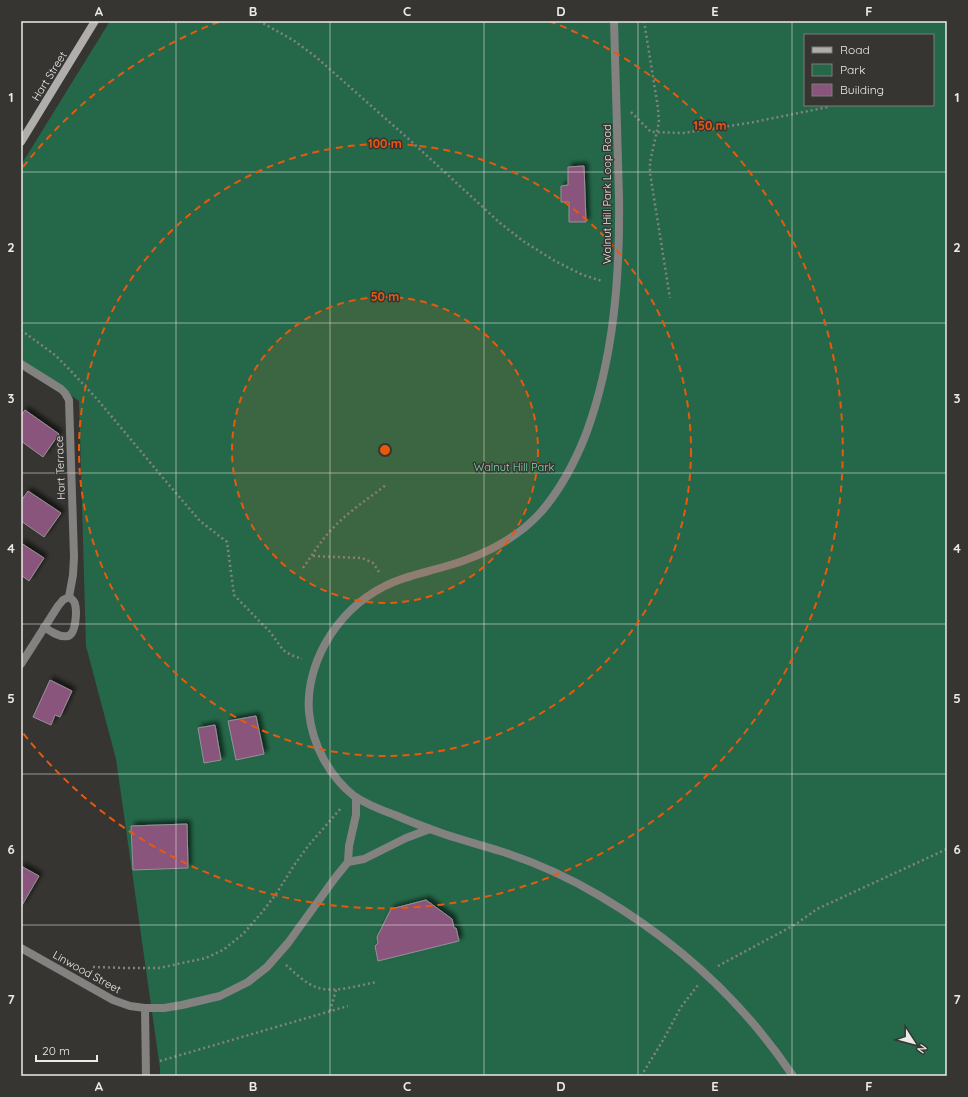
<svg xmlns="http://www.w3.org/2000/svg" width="968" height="1097" viewBox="0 0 968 1097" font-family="Quicksand,sans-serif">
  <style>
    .green { fill: #246849; fill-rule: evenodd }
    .building { fill: #89557d; stroke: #959295; filter: url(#shadow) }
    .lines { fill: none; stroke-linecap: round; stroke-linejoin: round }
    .path { stroke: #838280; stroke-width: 2.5; stroke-dasharray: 2 3; stroke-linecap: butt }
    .lane { stroke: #838281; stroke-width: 8 }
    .street { stroke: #838281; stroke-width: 8 }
    .secondary { stroke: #afaeac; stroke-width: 8 }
    .grid { fill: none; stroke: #ebeae9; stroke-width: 1; stroke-opacity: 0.55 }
    .ring { fill: none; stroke: #e8590c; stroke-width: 2; stroke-dasharray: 7 5 }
    .labels { text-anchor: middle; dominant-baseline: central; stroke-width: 3; stroke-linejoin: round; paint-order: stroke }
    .street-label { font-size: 11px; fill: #ebeae9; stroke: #363532 }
    .park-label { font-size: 11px; fill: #7bddac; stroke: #363532 }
    .centre { fill: #e8590c; stroke: #363532; stroke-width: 2 }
    .ring-label { font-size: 12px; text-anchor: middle; font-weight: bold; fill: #e8590c; stroke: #363532; stroke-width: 3; stroke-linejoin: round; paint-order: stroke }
    .neatline { fill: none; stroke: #ebeae9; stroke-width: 1.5 }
    .grid-label { font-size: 13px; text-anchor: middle; font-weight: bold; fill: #ebeae9 }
  </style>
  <defs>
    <filter id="shadow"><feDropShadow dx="3.5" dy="-3.5" stdDeviation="2" flood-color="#0009"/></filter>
  </defs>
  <rect width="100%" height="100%" fill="#363532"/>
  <path class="green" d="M110 21H947V1076H160V1068L116 759 86 646 79 401 21 359V165ZM805 35H933V105H805Z"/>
  <path class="building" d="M584 166 586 222H569V202H561V186L568 185V167Z
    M25 410 59 434 43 457 21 441V416Z
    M28 491 61 513 44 537 21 521V501Z
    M21 543 44 558 29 581 21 575Z
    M50 680 72 691 60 717 55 715 51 725 33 717Z
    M256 716 264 754 236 760 228 721Z
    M215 725 221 760 204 763 198 728Z
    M187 824 188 868 133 870 131 826Z
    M21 866 39 876 21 907Z
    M426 900 452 919 454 928H456L459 941 378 961 375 946 378 943 377 937 391 909Z"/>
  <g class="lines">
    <path class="path" d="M259 21 293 40 316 57 412 142 500 223 523 241 555 261 583 275 602 281
      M644 21 658 108 659 122 650 162V173L670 298
      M631 112 651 132 683 133 749 123 828 107
      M21 330 55 355 70 370 97 399 169 485 200 521 227 542 234 595 271 633 283 650 291 655 302 659
      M313 556 362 558 373 563 379 572
      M303 568C313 554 321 540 333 528 349 511 368 499 386 485
      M286 965C295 973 307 985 319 988 337 993 359 985 377 982
      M718 966 796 924 817 909 947 849
      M93 967 126 968H159L206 958 223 950 243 934 263 911 276 894 295 864 308 846 342 807
      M330 1011 336 990
      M160 1061 348 1006
      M641 1076 662 1042 681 1007 698 985"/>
    <path class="lane" d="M614 21 619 197C620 277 614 358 586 434 575 462 561 489 541 512 515 541 477 558 440 568 422 573 402 577 385 586 359 599 339 619 325 644 314 664 307 689 309 712 312 744 329 776 354 796 366 804 381 810 395 815 411 822 427 828 444 834 462 840 481 845 500 851 535 862 568 877 600 896 678 942 742 1000 793 1076
      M348 862 364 859 406 838 430 829
      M145 1008H164L182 1005 220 996 248 982 267 967 288 943 335 878 348 862 349 846 356 815V797"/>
    <path class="street" d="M21 364 61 389 65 393 69 400 74 557 73 575 69 597 63 600 58 606 21 664
      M44 627C50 631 60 638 68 636 76 634 77 611 75 604 74 600 72 599 69 597
      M21 948 113 1000 130 1006 145 1008 146 1076"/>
    <path class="secondary" d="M21 142 95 21"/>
  </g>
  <path class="grid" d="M176 21V1076M330 21V1076M484 21V1076M638 21V1076M792 21V1076M21 172H947M21 323H947M21 473H947M21 624H947M21 774H947M21 925H947"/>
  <circle cx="385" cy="450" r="153" fill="#e8590c" fill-opacity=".12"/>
  <g class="ring">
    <circle cx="385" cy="450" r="153"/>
    <circle cx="385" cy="450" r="306"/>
    <path d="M23 167A459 459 0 0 1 221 21M549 21A459 459 0 1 1 23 733"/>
  </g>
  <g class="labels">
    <g class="street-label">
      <text transform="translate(49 76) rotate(-58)">Hart Street</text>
      <text transform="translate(607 194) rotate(-90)">Walnut Hill Park Loop Road</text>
      <text transform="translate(60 468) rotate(-92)">Hart Terrace</text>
      <text transform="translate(87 972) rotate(29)">Linwood Street</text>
    </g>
    <g class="park-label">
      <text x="514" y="467">Walnut Hill Park</text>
    </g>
  </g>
  <circle cx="385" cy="450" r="6" class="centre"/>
  <g class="ring-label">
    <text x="710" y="130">150 m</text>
    <text x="385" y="148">100 m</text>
    <text x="385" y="301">50 m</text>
  </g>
  <rect width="968" height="1097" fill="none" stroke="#363532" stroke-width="44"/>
  <rect x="804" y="34" width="130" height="72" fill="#363532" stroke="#7e7d7b"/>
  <rect x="812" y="47" width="20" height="6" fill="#afaeac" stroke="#7e7d7b"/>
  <text x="840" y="54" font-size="12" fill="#ebeae9">Road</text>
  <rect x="812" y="64" width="20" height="12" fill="#246849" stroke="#7e7d7b"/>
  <text x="840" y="74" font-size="12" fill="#ebeae9">Park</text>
  <rect x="812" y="84" width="20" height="12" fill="#89557d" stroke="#7e7d7b"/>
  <text x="840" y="94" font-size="12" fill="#ebeae9">Building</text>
  <g transform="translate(914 1043) rotate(126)" stroke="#363532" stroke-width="3" paint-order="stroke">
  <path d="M0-3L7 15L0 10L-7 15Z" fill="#ebeae9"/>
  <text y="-6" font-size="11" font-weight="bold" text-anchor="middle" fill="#ebeae9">N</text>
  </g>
  <path d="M36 1055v6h61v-6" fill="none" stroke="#ebeae9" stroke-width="2"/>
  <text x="42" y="1055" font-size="12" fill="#ebeae9" stroke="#363532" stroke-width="3" paint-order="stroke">20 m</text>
  <rect x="22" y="22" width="924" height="1053" class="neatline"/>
  <g class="grid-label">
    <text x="99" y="16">A</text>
    <text x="253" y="16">B</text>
    <text x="407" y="16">C</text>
    <text x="561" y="16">D</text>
    <text x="715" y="16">E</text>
    <text x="869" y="16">F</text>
    <text x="11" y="102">1</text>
    <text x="957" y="102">1</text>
    <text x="11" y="252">2</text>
    <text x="957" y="252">2</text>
    <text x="11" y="403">3</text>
    <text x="957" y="403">3</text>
    <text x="11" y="553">4</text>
    <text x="957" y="553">4</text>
    <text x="11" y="703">5</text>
    <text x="957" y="703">5</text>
    <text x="11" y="854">6</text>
    <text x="957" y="854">6</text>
    <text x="11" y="1004">7</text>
    <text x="957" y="1004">7</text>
    <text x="99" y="1091">A</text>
    <text x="253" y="1091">B</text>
    <text x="407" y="1091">C</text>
    <text x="561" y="1091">D</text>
    <text x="715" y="1091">E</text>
    <text x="869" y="1091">F</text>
  </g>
</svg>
